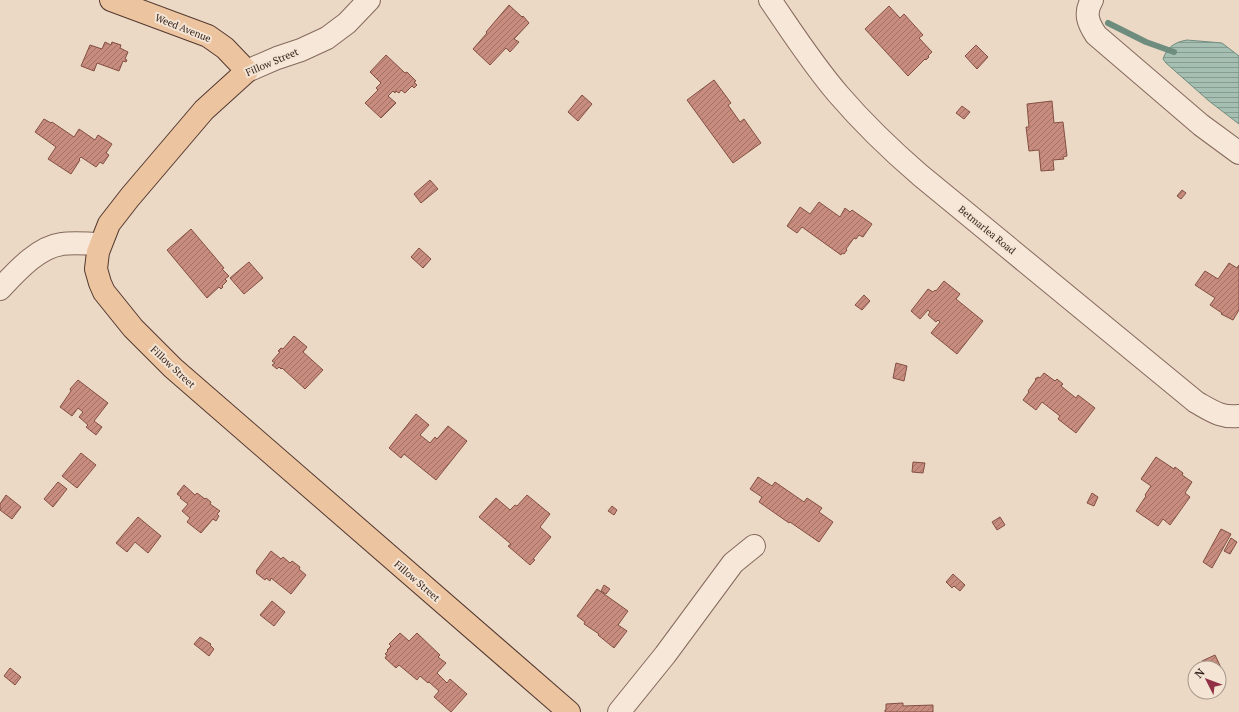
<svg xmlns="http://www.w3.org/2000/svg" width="1239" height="712" viewBox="0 0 1239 712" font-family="'PT Serif',serif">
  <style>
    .water { fill: url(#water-rules); stroke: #6e8d7e }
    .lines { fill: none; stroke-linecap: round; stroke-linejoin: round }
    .stream { stroke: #6e8d7e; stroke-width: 6 }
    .building { fill: url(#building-hatch); stroke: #834f43 }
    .minor-casing { stroke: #85695c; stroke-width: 24 }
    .major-casing { stroke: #533930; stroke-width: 24 }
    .minor { stroke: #f7e7d8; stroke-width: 22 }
    .major { stroke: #ecc49f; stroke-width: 22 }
    .labels { text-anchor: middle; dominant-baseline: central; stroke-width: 4; stroke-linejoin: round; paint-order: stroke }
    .street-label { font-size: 10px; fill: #36251f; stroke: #f3e4d4 }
  </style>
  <defs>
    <pattern id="water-rules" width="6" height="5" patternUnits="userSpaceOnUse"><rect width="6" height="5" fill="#a6bfb3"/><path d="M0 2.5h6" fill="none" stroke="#889b91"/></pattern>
    <pattern id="building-hatch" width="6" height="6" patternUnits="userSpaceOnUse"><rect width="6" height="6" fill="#c78c7d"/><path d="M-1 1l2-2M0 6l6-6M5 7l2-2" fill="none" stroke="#a27266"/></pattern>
  </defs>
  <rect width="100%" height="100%" fill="#ebd8c5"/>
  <path class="water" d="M1187 40 1222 43 1239 56V124L1209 101 1166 63 1163 59C1167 47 1175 42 1187 40Z"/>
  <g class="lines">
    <path class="stream" d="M1108 23 1146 42 1174 52"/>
  </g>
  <path class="building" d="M509 5 522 17 523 16 529 23 514 39 519 42 510 52 506 48 490 65 473 49 487 33 486 32Z
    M889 6 900 18 904 14 923 35 919 38 932 52 928 56 929 57 926 60 925 59 908 76 865 29Z
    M105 42 111 45 112 42 121 45 120 48 128 52 125 59 127 60 126 62 123 61 119 71 97 63 94 71 81 66 90 45 102 49Z
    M976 45 988 57 977 69 965 56Z
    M386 55 405 73 407 72 416 81 414 82 417 85 414 88 412 86 405 93 401 90 399 93 396 91 395 93 393 91 388 96 396 103 381 118 365 103 378 90 376 88 381 83 370 72Z
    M714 80 731 103 728 105 740 122 744 119 761 143 733 163 687 100Z
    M582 95 592 104 578 121 568 112Z
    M1052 101 1054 123 1063 122 1067 156 1063 157 1064 159 1053 160 1054 170 1041 171 1039 150 1029 151 1026 127H1029L1027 104Z
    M962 106 970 112 964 119 956 113Z
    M44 119 51 123 52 122 74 137 79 129 95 140 98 135 112 144 106 153 109 155 103 164 100 162 96 167 81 157 79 159 80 160 71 174 48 159 56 147 35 132Z
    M430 180 438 189 421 203 414 194Z
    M1182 190 1186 193 1181 199 1177 196Z
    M819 202 840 217 845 208 850 212 852 210 872 224 863 237 859 235 856 239 854 238 846 249 847 250 844 254 842 253 841 255 802 227 797 233 787 226 800 207 810 214Z
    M191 229 224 268 222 269 229 276 225 279 227 281 222 286 223 287 221 289 219 287 207 298 167 250Z
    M419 248 431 259 423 268 411 257Z
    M249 262 263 278 244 294 230 278Z
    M1229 263 1237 268 1239 265V310L1233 320 1221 314 1222 313 1210 305 1215 298 1195 285 1205 271 1218 279Z
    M944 281 960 294 956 299 983 321 957 354 931 333 940 322 938 320 936 322 928 315 930 312 928 310 920 319 911 311 928 289 933 292 935 290 936 291Z
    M864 295 870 301 862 310 855 305Z
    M294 336 307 347 303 352 323 370 305 389 282 368 281 369 279 367 277 369 272 365 275 363 272 361 280 352 278 351 281 348 283 349Z
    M896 363 907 366 904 381 893 378Z
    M1044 373 1055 381 1057 379 1063 384 1061 386 1076 398 1078 395 1095 408 1076 433 1058 419 1060 416 1042 402 1036 410 1023 400 1029 392 1028 391 1036 380 1035 379 1038 377 1040 378Z
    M78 380 108 403 94 421 102 427 96 435 86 427 88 425 79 417 83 412 78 408 72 416 60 407 71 391 70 389Z
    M416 414 429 425 420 435 430 443 435 437 437 439 448 426 467 441 436 480 404 454 401 458 389 448Z
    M81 453 96 465 77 488 62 476Z
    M1156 457 1174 469 1175 467 1183 473 1182 475 1192 482 1185 493 1190 497 1170 525 1163 519 1158 526 1136 511 1146 496 1145 495 1151 486 1141 479Z
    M913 462 925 463 923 473 912 472Z
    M758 477 772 486 775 482 804 502 807 498 822 508 819 512 833 522 819 542 790 522 789 523 759 502 762 497 750 489Z
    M58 482 67 489 53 507 44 499Z
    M184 485 195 495 197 493 205 499 206 498 211 502 210 504 220 511 217 514 219 516 216 521 213 519 201 533 187 522 190 518 182 511 188 504 180 498 181 497 177 494Z
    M1092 493 1098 497 1094 506 1087 503Z
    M6 495 21 507 12 519 0 510V504Z
    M527 495 550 514 540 527 551 537 533 559 535 560 530 565 508 546 511 544 479 517 496 498 510 510 515 505 517 506Z
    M612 506 617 510 614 515 608 511Z
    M138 517 161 536 148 553 135 542 127 552 116 543Z
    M1000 517 1005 525 997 530 992 522Z
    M1221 529 1231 534 1212 568 1203 562Z
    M1231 538 1237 542 1230 554 1224 551Z
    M271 551 281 559 283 557 290 563 292 561 300 567 299 569 306 575 291 594 271 578 270 581 266 578 265 580 256 573 257 572 256 571Z
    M953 574 965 585 960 591 954 586 952 588 946 582Z
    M604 585 610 589 606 594 601 591Z
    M597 589 628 611 618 625 627 631 614 648 598 635 599 634 584 624 585 622 577 616Z
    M272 601 285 612 274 626 260 615Z
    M400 633 409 641 417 633 440 655 438 657 446 663 437 673 447 683 450 679 467 694 451 712 434 697 439 691 429 682 428 683 420 676 417 680 399 665 396 668 385 658 387 655 385 654 388 651 387 650 391 646 389 644Z
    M200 637 211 644 210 645 214 649 209 656 194 644Z
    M1215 655 1224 674 1219 676V668H1205L1202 661Z
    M10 668 21 677 15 685 4 676Z
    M903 703V706L933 705V712H885V710H886V704Z"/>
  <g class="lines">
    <defs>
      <path id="minor" d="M770 0C792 32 813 65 839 95 864 124 891 150 920 175L1196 402C1212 411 1221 418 1239 416
        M1092 0C1084 13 1088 23 1096 35L1201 125 1239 153
        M247 71 277 58 301 50 327 38 347 23 369 0
        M0 289C16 272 38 247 62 244 74 242 88 244 100 244
        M619 712 665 655 733 563 754 546"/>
      <path id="major" d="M111 0 208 36 225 48 247 71 204 110 130 197 109 224 98 252 96 269 100 283 104 292 133 328 173 368 569 712"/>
    </defs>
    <use href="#minor" class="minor-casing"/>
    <use href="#major" class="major-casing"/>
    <use href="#minor" class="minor"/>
    <use href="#major" class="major"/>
  </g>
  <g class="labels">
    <g class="street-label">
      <text transform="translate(183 28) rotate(22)">Weed Avenue</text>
      <text transform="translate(272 62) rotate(-23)">Fillow Street</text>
      <text transform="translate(987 230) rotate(39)">Betmarlea Road</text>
      <text transform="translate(173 367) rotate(43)">Fillow Street</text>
      <text transform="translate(417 581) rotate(41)">Fillow Street</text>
    </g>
  </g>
  <g transform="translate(1207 680) rotate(312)"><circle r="19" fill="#f3e4d4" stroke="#a7988c"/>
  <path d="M0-3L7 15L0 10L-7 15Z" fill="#913045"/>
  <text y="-6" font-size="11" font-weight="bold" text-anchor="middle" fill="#36251f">N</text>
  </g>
</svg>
